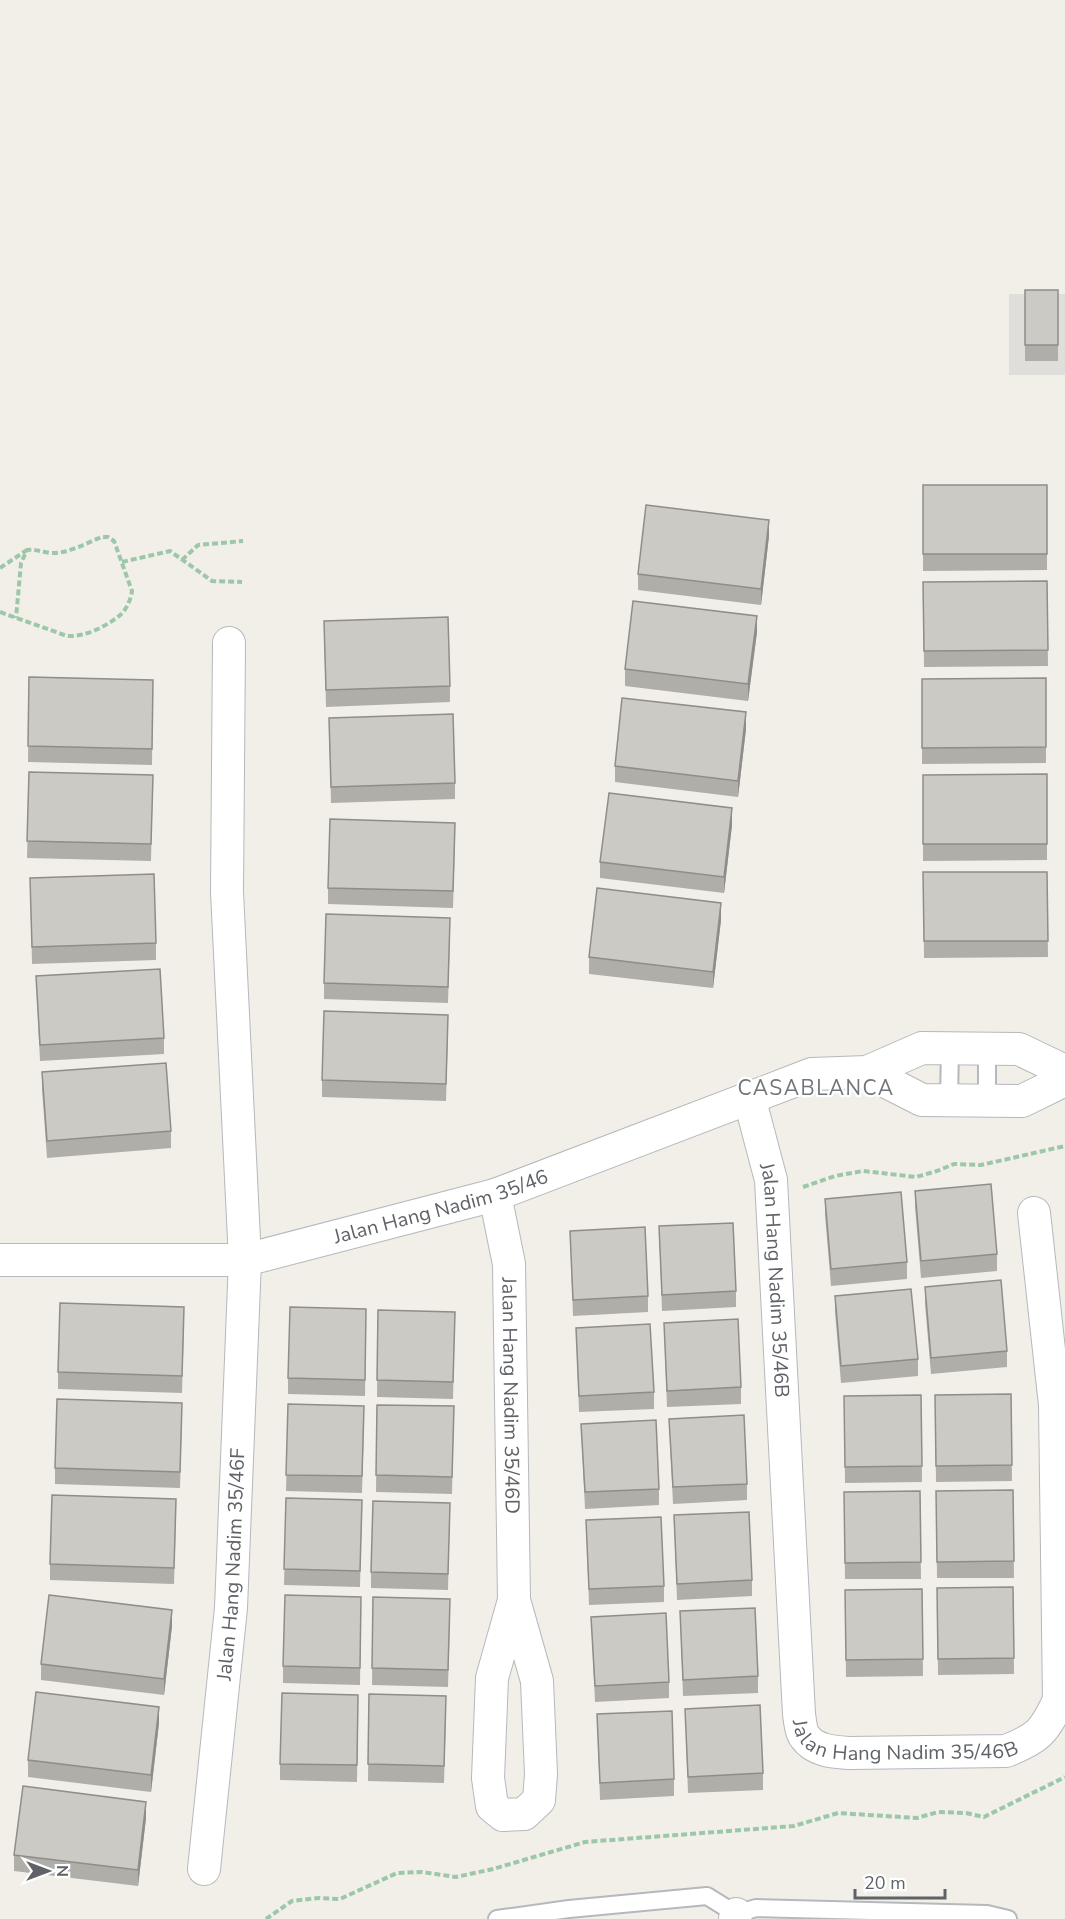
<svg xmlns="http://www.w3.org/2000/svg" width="1065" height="1919" viewBox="0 0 1065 1919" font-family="'Nunito Sans',sans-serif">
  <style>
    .industrial { fill: #e0deda }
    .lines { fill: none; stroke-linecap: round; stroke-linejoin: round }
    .lane-casing { stroke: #b5b8bc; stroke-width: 20 }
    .street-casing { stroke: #b5b8bc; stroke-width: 34 }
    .path { stroke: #9cc7a9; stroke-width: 4; stroke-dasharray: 6 3; stroke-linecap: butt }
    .lane { stroke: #fff; stroke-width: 16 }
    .street { stroke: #fff; stroke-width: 32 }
    .wall { fill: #afaea9 }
    .shaded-wall { fill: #8f8d8a }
    .building { fill: #cccac5; stroke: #8f8d8a; stroke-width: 1.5 }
    .labels { text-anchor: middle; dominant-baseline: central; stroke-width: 4.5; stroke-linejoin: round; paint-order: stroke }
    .street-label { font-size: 20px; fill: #5f6368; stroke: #fff }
    .neighbourhood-label { font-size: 21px; letter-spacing: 1.5px; fill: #70757a; stroke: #fff }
  </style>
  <rect width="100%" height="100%" fill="#f1efe8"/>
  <path class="industrial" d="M1009 294H1065V375H1009Z"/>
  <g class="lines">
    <defs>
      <path id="lane" d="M949 1100 950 1048
        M987 1101V1048
        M497 1919 569 1909 707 1896 736 1914 756 1908 987 1914 1008 1919"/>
      <g id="street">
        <path d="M867 1072 922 1100 1022 1101 1065 1080"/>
        <path id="s1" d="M749 1097 771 1180 799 1714C800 1721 801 1732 805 1737 815 1751 834 1752 849 1753L1006 1751C1039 1738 1044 1732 1059 1700L1055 1405 1034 1213"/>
        <path id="s2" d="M495 1195 509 1264 514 1600 537 1681 541 1774 539 1800 524 1814 503 1815 492 1806 488 1778 492 1678 514 1600"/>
        <path id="s3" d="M0 1260H245L495 1195 812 1074 867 1072 922 1048 1019 1049 1065 1071"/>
        <path id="s4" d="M204 1869 231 1608 245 1260 227 892 229 643"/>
        <path d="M735 1919 736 1914"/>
      </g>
    </defs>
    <use href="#lane" class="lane-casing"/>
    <use href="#street" class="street-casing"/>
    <path class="path" d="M182 560 198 545 243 541
      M122 562 170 551 212 581 242 582
      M0 568 27 550
      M0 612 67 636C85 637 105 627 119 616 126 611 131 599 132 591L114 541 108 537H102C86 543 68 554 51 553 42 552 36 549 27 550L21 563 16 618
      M803 1187 835 1176 863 1171 916 1177 937 1171 954 1164 981 1165 1065 1146
      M266 1919 292 1901 319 1898 340 1899 397 1873 422 1872 456 1877 493 1869 585 1842 794 1826 838 1813 917 1818 938 1812 966 1813 984 1817 1065 1777"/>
    <use href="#lane" class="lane"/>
    <use href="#street" class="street"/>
  </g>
  <path class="wall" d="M1025 290H1058V361H1025Z
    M923 485H1047V570L923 571Z
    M769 536 761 605 638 590V574Z
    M1047 581 1048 666 924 667 923 582Z
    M324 621 450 686V702L326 707Z
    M757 632 748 701 625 686V669Z
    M29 677 153 680 152 765 28 762Z
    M1046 678V763L922 764V679Z
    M329 718 455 783V799L331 803Z
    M746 729 738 797 615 782V766Z
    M29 772 153 775 151 861 27 858Z
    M1047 774V860L923 861V775Z
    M732 825 724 893 600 878V862Z
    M455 839 453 908 328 904V888Z
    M923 872H1047L1048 957 924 958Z
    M30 878 156 943V960L32 964Z
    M721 920 713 988 589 974V957Z
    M450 935 448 1003 324 999V983Z
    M36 976 164 1038V1054L40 1061Z
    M448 1031 446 1101 322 1097V1080Z
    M42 1072 171 1131V1148L47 1158 42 1089Z
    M915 1191 997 1254V1271L921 1278 915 1207Z
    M825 1199 907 1262V1279L831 1286 825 1215Z
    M659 1226 736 1291V1307L662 1311Z
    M570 1231 648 1296V1312L573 1316Z
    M925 1287 1007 1351V1367L931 1374 925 1304Z
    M835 1296 918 1359V1376L841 1383 835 1312Z
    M366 1309 365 1396 288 1394V1378Z
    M378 1310 455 1312 453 1399 377 1397Z
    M664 1323 741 1387V1404L667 1407Z
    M184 1324 182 1393 58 1389V1372Z
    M576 1328 654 1392V1409L579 1412Z
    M1011 1394 1012 1481 936 1482 935 1395Z
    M921 1395 922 1482 845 1483 844 1396Z
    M288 1404 364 1422 362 1493 286 1491Z
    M377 1405 454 1406 452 1494 376 1492Z
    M182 1419 180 1488 55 1484V1468Z
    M669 1419 747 1484V1500L673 1504Z
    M581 1424 659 1489V1505L585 1509Z
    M1013 1490 1014 1578H937L936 1491Z
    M920 1491 921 1579H845L844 1492Z
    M286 1498 362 1500 360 1587 284 1585Z
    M450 1503 448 1590 371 1588V1572Z
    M176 1515 174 1584 50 1580V1564Z
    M674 1515 752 1580V1596L677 1600Z
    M586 1520 664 1586V1602L589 1605Z
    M1013 1587 1014 1674 938 1675 937 1588Z
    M922 1589 923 1676 846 1677 845 1590Z
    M361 1597 360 1685 283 1683V1666Z
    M373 1597 450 1616 448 1687 372 1685Z
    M680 1611 758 1676V1693L683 1696Z
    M591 1617 669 1682V1698L595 1702Z
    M172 1626 164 1695 41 1680V1664Z
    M369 1694 446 1712 444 1783 368 1781Z
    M685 1709 763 1773V1790L688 1793Z
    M358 1711 357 1782 280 1780V1764Z
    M597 1714 674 1779V1796L600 1800Z
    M159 1723 151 1792 28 1777V1760Z
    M146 1818 138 1886 14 1871V1855Z"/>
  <path class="shaded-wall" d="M769 520V536L761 605V589Z
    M757 616V632L748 701V684Z
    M746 712V729L738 797V781Z
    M732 808V825L724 893V877Z
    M721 903V920L713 988V972Z
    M172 1610V1626L164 1695V1679Z
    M159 1707V1723L151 1792V1775Z
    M146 1802V1818L138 1886V1870Z"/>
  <path class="building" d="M1025 290H1058V345H1025Z
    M923 485H1047V554H923Z
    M646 505 769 520 761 589 638 574Z
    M1047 581 1048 650 924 651 923 582Z
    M633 601 757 616 748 684 625 669Z
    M448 617 450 686 326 690 324 621Z
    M29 677 153 680 152 749 28 746Z
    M1046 678V747L922 748V679Z
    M622 698 746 712 738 781 615 766Z
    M453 714 455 783 331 787 329 718Z
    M29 772 153 775 151 844 27 841Z
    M1047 774V844H923V775Z
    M609 793 732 808 724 877 600 862Z
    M330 819 455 823 453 891 328 888Z
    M923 872H1047L1048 941H924Z
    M154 874 156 943 32 947 30 878Z
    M597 888 721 903 713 972 589 957Z
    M326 914 450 918 448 987 324 983Z
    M160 969 164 1038 40 1045 36 976Z
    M324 1011 448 1015 446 1084 322 1080Z
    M166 1063 171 1131 47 1141 42 1072Z
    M991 1184 997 1254 921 1261 915 1191Z
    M901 1192 907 1262 831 1269 825 1199Z
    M733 1223 736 1291 662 1295 659 1226Z
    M645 1227 648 1296 573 1300 570 1231Z
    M1001 1280 1007 1351 931 1358 925 1287Z
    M911 1289 918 1359 841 1366 835 1296Z
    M60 1303 184 1307 182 1376 58 1372Z
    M290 1307 366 1309 365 1380 288 1378Z
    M378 1310 455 1312 453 1382 377 1380Z
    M738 1319 741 1387 667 1391 664 1323Z
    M650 1324 654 1392 579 1396 576 1328Z
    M1011 1394 1012 1465 936 1466 935 1395Z
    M921 1395 922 1466 845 1467 844 1396Z
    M57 1399 182 1403 180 1472 55 1468Z
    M288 1404 364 1406 362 1476 286 1475Z
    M377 1405 454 1406 452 1477 376 1475Z
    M744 1415 747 1484 673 1487 669 1419Z
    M656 1420 659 1489 585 1492 581 1424Z
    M1013 1490 1014 1561 937 1562 936 1491Z
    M920 1491 921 1562 845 1563 844 1492Z
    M52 1495 176 1499 174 1568 50 1564Z
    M286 1498 362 1500 360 1571 284 1569Z
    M373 1501 450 1503 448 1574 371 1572Z
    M749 1512 752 1580 677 1584 674 1515Z
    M661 1517 664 1586 589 1589 586 1520Z
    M1013 1587 1014 1658 938 1659 937 1588Z
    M922 1589 923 1659 846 1660 845 1590Z
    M49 1595 172 1610 164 1679 41 1664Z
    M285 1595 361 1597 360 1668 283 1666Z
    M373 1597 450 1599 448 1670 372 1668Z
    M755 1608 758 1676 683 1680 680 1611Z
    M666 1613 669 1682 595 1686 591 1617Z
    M36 1692 159 1707 151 1775 28 1760Z
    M282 1693 358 1695 357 1765 280 1764Z
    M369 1694 446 1696 444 1766 368 1764Z
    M760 1705 763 1773 688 1777 685 1709Z
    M672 1711 674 1779 600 1783 597 1714Z
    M23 1786 146 1802 138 1870 14 1855Z"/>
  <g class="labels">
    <g class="street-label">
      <text stroke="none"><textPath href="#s3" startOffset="448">Jalan Hang Nadim 35/46</textPath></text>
      <text stroke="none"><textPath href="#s1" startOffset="186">Jalan Hang Nadim 35/46B</textPath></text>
      <text stroke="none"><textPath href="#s2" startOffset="202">Jalan Hang Nadim 35/46D</textPath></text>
      <text stroke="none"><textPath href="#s4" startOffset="306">Jalan Hang Nadim 35/46F</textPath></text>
      <text stroke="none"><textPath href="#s1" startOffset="744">Jalan Hang Nadim 35/46B</textPath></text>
    </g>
    <g class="neighbourhood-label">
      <text x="816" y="1088">CASABLANCA</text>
    </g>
  </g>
  <g transform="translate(48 1871) rotate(90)" stroke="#ffffff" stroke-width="4.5" paint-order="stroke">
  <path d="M0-4.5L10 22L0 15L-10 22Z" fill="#5f6368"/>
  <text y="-9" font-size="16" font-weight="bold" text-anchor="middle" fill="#5f6368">N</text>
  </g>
  <path d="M855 1889v9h90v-9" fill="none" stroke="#5f6368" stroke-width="3"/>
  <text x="864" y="1889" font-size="18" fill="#5f6368" stroke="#ffffff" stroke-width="4.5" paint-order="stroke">20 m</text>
</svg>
